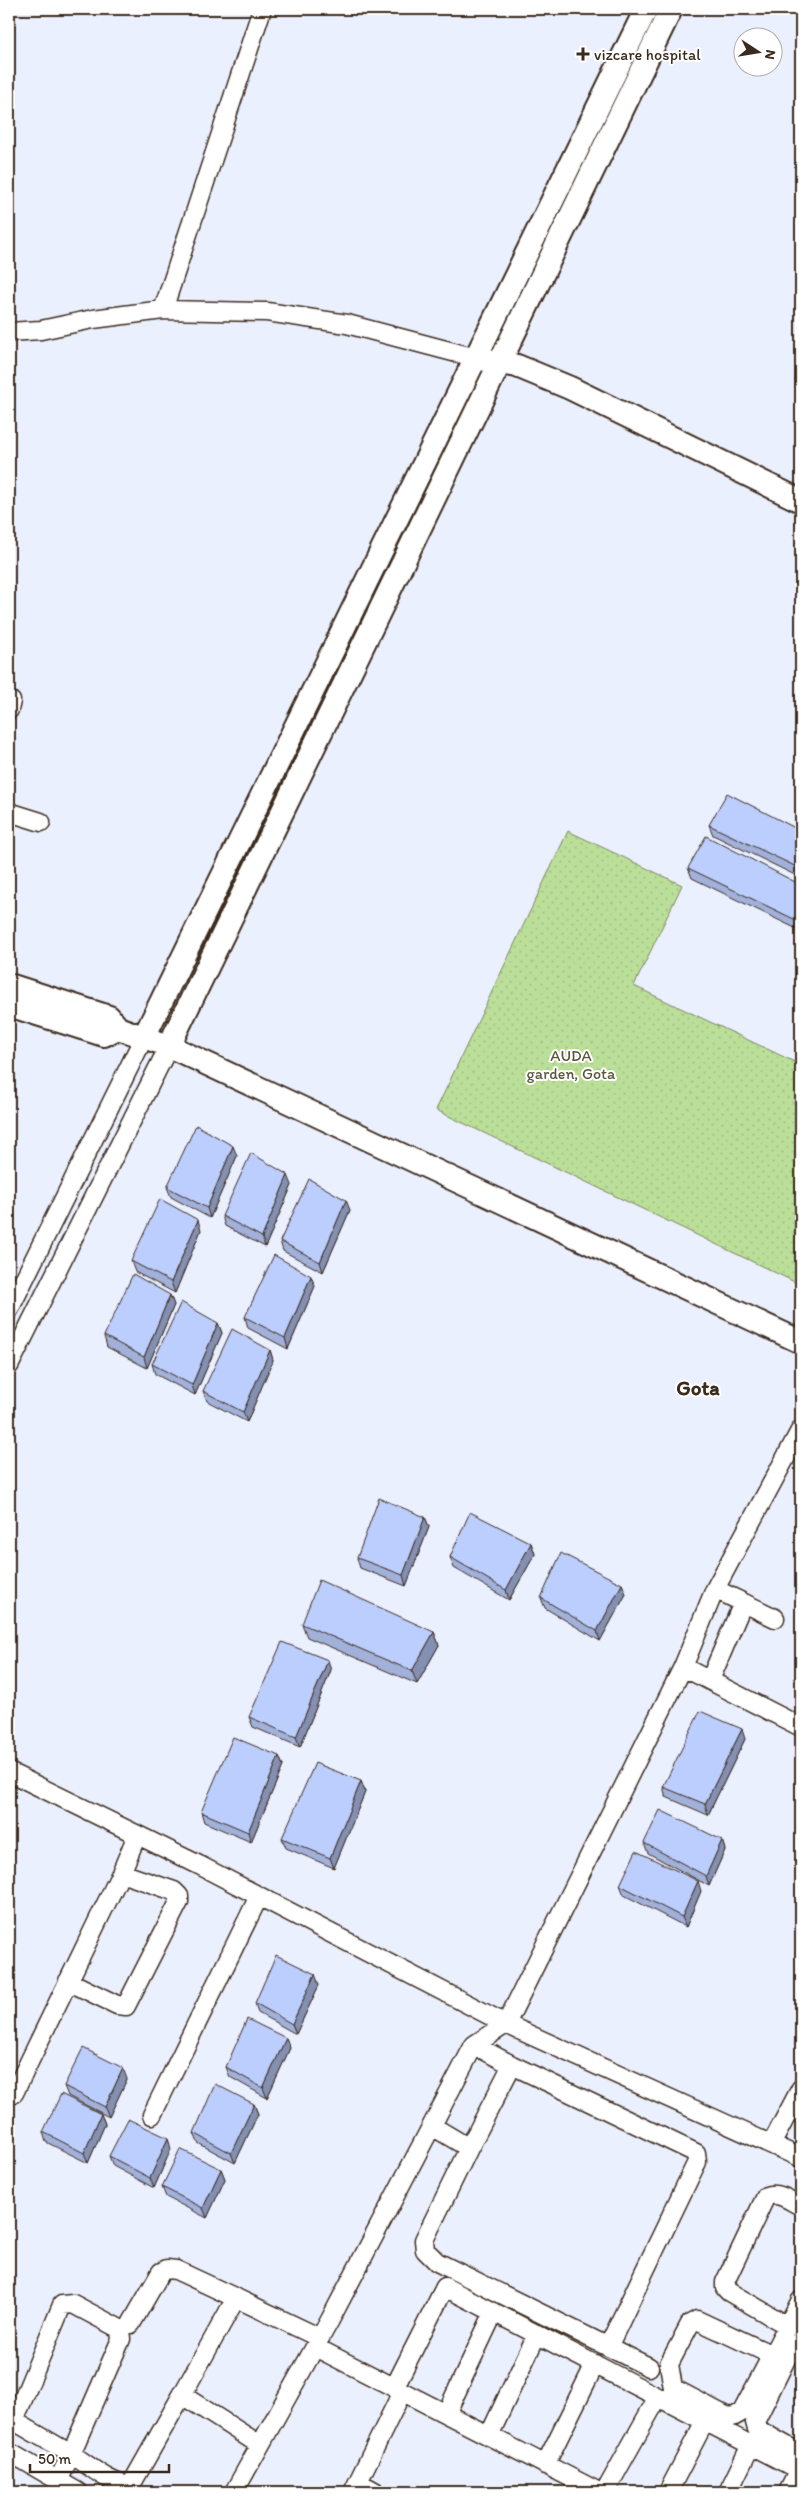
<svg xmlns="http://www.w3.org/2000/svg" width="810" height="2501" viewBox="0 0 810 2501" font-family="Itim,sans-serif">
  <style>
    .green { fill: url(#green-dots); stroke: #7b845c }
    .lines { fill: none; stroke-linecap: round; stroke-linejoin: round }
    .minor-casing { stroke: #3b2a1e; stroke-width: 21 }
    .tertiary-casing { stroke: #3b2a1e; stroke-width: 26 }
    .minor { stroke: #fff; stroke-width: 18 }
    .tertiary { stroke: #fff; stroke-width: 22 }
    .wall { fill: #a2b1da; stroke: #3b2a1e }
    .shaded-wall { fill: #8490b2; stroke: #3b2a1e }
    .building { fill: #bccefe; stroke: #3b2a1e }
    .poi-dot { fill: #3b2a1e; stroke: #fff; stroke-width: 2 }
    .labels { text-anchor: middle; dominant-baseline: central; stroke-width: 4; stroke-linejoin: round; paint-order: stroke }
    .poi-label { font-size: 16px; fill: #3b2a1e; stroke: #fff; text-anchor: start }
    .park-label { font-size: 16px; fill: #5b573d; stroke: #fff }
    .district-label { font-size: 21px; font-weight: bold; fill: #3b2a1e; stroke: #fff }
  </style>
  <defs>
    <pattern id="green-dots" width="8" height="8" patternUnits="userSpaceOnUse" patternTransform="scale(1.25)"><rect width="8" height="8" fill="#bbdf99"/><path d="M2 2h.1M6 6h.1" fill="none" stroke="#a2c083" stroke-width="1.8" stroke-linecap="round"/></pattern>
  </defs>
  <rect width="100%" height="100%" fill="#ebf0ff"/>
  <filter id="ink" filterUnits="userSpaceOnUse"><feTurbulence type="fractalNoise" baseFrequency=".02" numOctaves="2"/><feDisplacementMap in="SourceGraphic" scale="10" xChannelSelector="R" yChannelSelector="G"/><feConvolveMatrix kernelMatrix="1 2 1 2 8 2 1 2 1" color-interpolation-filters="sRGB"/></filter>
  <g filter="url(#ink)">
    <path class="green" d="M568 831 682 885 634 986 801 1065V1285L436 1110Z"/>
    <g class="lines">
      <defs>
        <path id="minor" d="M163 310 262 9
          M9 332 41 330 93 319 163 310 267 312 347 324 476 358
          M9 710 11 701
          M9 812 41 822
          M9 1310 144 1037
          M9 1366 169 1046
          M715 1589 775 1618
          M683 1667 801 1727
          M710 1680 743 1603
          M9 1772 199 1865 506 2024 801 2158
          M68 1981 117 2005 126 2006 179 1902V1896L174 1891 121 1873
          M474 2045 512 2065
          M14 2093 121 1873 137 1835
          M152 2115 259 1896
          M432 2126 469 2148 424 2240 425 2250 437 2262 649 2367
          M772 2143 801 2088
          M469 2148 512 2065 696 2153 697 2162 608 2347
          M236 2298 320 2338
          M73 2304 120 2329 121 2339 71 2454 14 2421 62 2305Z
          M131 2324 161 2272 167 2269 176 2270 236 2298 182 2395 260 2445
          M788 2326 729 2292 725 2288V2282L766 2196C778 2191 790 2201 801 2206
          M801 2343 793 2345 755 2422 757 2429 801 2454
          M315 2347 599 2492
          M772 2355 697 2320 690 2324 669 2364 673 2388 726 2416 733 2417 742 2412 801 2300
          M394 2388 445 2287 801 2471
          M446 2414 494 2312
          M489 2436 537 2334
          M9 2452 78 2492
          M545 2465 595 2364
          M58 2481 71 2454C88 2464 111 2486 131 2485L182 2395
          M358 2482 376 2492
          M234 2492 330 2320 474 2045 506 2024 683 1667 715 1589 801 1429
          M353 2492 402 2392
          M605 2492 658 2397
          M668 2492 705 2421
          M728 2492 751 2445
          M788 2492 799 2470"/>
        <path id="tertiary" d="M486 360 517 366 570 388 801 501
          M9 985 109 1017 118 1028 169 1046 801 1342
          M9 1005 104 1035 118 1028
          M144 1037 646 9
          M169 1046 671 9"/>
      </defs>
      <use href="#minor" class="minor-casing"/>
      <use href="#tertiary" class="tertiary-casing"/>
      <use href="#minor" class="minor"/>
      <use href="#tertiary" class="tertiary"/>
    </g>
    <path class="wall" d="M709 825 801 831V878L713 835Z
      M688 868 801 885 799 930 692 878Z
      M237 1156 210 1218 171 1197 167 1187Z
      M292 1185 265 1247 225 1226 222 1216Z
      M350 1210 323 1272 283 1251 280 1241Z
      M201 1230 175 1293 135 1272 131 1261Z
      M315 1286 288 1349 248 1328 245 1317Z
      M170 1295 174 1305 147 1368 107 1347 104 1336Z
      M218 1323 222 1333 195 1395 155 1374 152 1364Z
      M270 1350 273 1360 247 1422 207 1401 203 1391Z
      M425 1517 429 1527 406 1586 360 1568 357 1558Z
      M531 1543 535 1554 509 1600 454 1568 450 1557Z
      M622 1584 626 1594 600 1641 545 1608 541 1598Z
      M302 1624 434 1632 439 1645 417 1684 307 1637Z
      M331 1670 300 1747 253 1727 249 1717Z
      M745 1739 708 1815 666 1797 663 1787Z
      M279 1756 283 1766 251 1842 204 1822 201 1812Z
      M361 1781 365 1792 334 1868 286 1848 282 1838Z
      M722 1840 725 1850 709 1886 648 1853 644 1843Z
      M620 1885 701 1891 686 1927 624 1895Z
      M319 1985 296 2034 258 2013 255 2003Z
      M286 2038 290 2048 267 2098 230 2077 226 2067Z
      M127 2079 109 2117 68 2096 64 2086Z
      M254 2104 258 2114 235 2163 198 2143 194 2133Z
      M101 2114 105 2124 88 2163 46 2142 43 2132Z
      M171 2149 154 2188 113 2166 109 2156Z
      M221 2169 225 2179 207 2218 166 2197 162 2187Z"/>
    <path class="shaded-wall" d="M801 911V927L799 930 796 920Z
      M233 1146 237 1156 210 1218 207 1208Z
      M288 1175 292 1185 265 1247 262 1237Z
      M346 1200 350 1210 323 1272 320 1262Z
      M198 1220 201 1230 175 1293 171 1282Z
      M311 1276 315 1286 288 1349 285 1338Z
      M170 1295 174 1305 147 1368 144 1357Z
      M218 1323 222 1333 195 1395 192 1385Z
      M270 1350 273 1360 247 1422 243 1412Z
      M425 1517 429 1527 406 1586 403 1575Z
      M531 1543 535 1554 509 1600 506 1590Z
      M622 1584 626 1594 600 1641 597 1631Z
      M434 1632 439 1645 417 1684 412 1671Z
      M328 1660 331 1670 300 1747 296 1737Z
      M742 1729 745 1739 708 1815 705 1804Z
      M279 1756 283 1766 251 1842 248 1832Z
      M361 1781 365 1792 334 1868 330 1858Z
      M722 1840 725 1850 709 1886 706 1876Z
      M698 1881 701 1891 686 1927 682 1917Z
      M315 1974 319 1985 296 2034 292 2024Z
      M286 2038 290 2048 267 2098 263 2088Z
      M123 2068 127 2079 109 2117 105 2107Z
      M254 2104 258 2114 235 2163 231 2153Z
      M101 2114 105 2124 88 2163 84 2153Z
      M168 2138 171 2149 154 2188 150 2178Z
      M221 2169 225 2179 207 2218 203 2208Z"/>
    <path class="building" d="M727 793 801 831V869L709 825Z
      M706 836 801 885V911L796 920 688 868Z
      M196 1125 233 1146 207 1208 167 1187Z
      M251 1153 288 1175 262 1237 222 1216Z
      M309 1179 346 1200 320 1262 280 1241Z
      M160 1199 198 1220 171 1282 131 1261Z
      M274 1255 311 1276 285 1338 245 1317Z
      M133 1274 170 1295 144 1357 104 1336Z
      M181 1302 218 1323 192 1385 152 1364Z
      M232 1329 270 1350 243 1412 203 1391Z
      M379 1498 425 1517 403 1575 357 1558Z
      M470 1512 531 1543 506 1590 450 1557Z
      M561 1553 622 1584 597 1631 541 1598Z
      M319 1580 434 1632 412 1671 302 1624Z
      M282 1642 328 1660 296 1737 249 1717Z
      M700 1711 742 1729 705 1804 663 1787Z
      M233 1737 279 1756 248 1832 201 1812Z
      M315 1763 361 1781 330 1858 282 1838Z
      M660 1810 722 1840 706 1876 644 1843Z
      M636 1851 698 1881 682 1917 620 1885Z
      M276 1955 315 1974 292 2024 255 2003Z
      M247 2019 286 2038 263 2088 226 2067Z
      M83 2048 123 2068 105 2107 64 2086Z
      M215 2084 254 2104 231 2153 194 2133Z
      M61 2094 101 2114 84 2153 43 2132Z
      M128 2119 168 2138 150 2178 109 2156Z
      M180 2149 221 2169 203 2208 162 2187Z"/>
  </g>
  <path class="poi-dot" d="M580.5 46.5h5v5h5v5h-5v5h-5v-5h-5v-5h5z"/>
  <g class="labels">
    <g class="poi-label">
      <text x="594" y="54">vizcare hospital</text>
    </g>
    <g class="park-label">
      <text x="571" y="1055">AUDA<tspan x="571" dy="18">garden, Gota</tspan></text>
    </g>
    <g class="district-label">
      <text x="698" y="1387">Gota</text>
    </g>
  </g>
  <rect width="810" height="2501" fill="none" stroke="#fff" stroke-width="30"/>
  <rect x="15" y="15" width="780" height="2471" fill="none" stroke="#3b2a1e" stroke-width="2" filter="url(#ink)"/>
  <g transform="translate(758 52) rotate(102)"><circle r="24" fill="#ffffff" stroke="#b1aaa5"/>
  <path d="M0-4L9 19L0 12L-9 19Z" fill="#3b2a1e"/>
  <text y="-8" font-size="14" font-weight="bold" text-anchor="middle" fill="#3b2a1e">N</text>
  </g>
  <path d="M30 2464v8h139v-8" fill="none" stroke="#3b2a1e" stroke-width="2.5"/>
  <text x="38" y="2464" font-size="15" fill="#3b2a1e" stroke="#ffffff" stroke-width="4" paint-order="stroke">50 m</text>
</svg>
